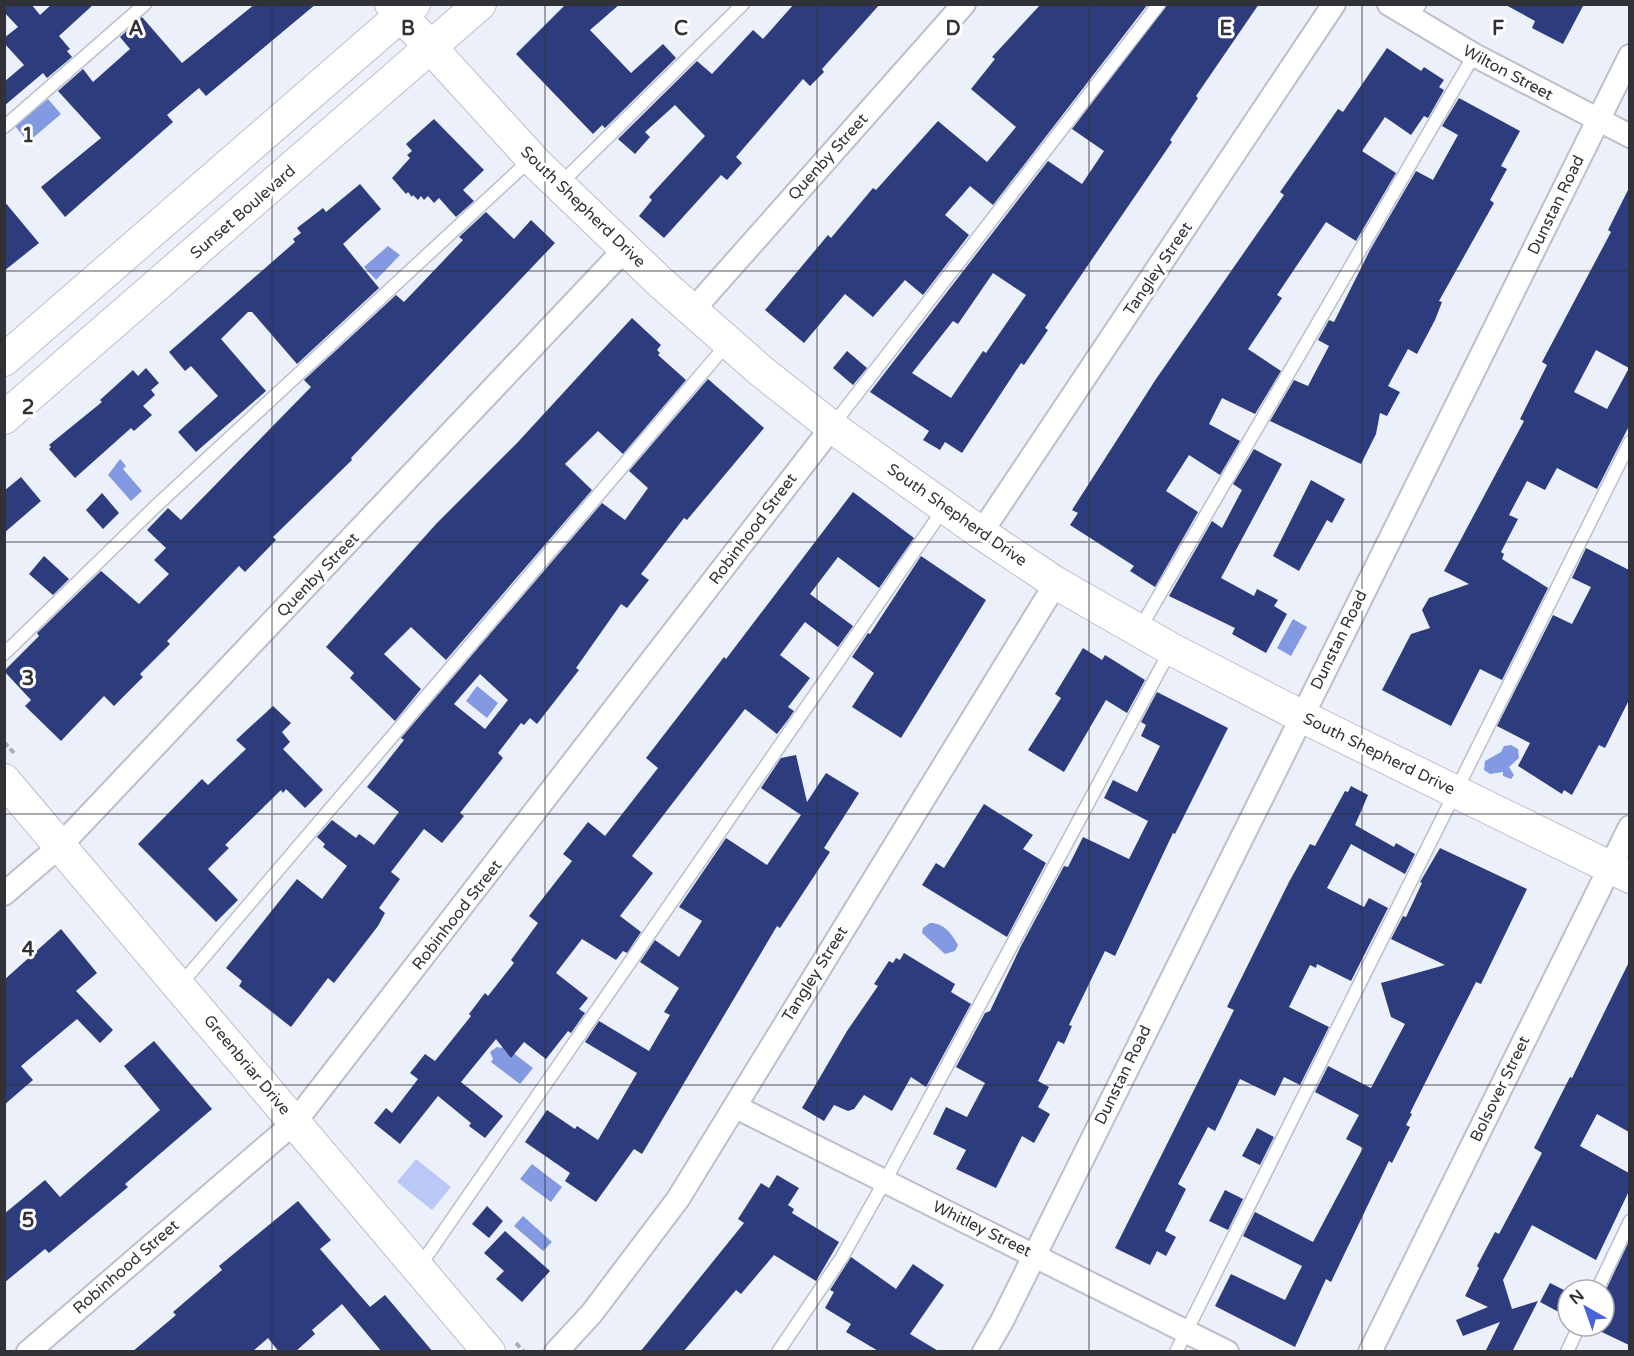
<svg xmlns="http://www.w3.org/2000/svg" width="1634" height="1356" viewBox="0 0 1634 1356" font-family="'Varela Round',sans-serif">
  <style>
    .green { fill: #b9c8f7 }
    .water { fill: #8399e2 }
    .building { fill: #2c3c7c; fill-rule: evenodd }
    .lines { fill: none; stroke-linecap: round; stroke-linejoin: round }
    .lane-casing { stroke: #bbbfca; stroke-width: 15 }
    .street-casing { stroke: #bbbfca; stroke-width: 26 }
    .secondary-casing { stroke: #bbbfca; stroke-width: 34 }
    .path { stroke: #abaeb6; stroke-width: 4; stroke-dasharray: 6 3; stroke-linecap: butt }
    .lane { stroke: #fff; stroke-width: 12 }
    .street { stroke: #fff; stroke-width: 22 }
    .secondary { stroke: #fff; stroke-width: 32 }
    .grid { fill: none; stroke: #313237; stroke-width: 1.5; stroke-opacity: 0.55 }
    .labels { text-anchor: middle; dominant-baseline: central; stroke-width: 6; stroke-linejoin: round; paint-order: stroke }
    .street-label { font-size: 16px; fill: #313237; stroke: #fff }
    .grid-label { font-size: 20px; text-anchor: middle; font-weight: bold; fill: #313237; stroke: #fff; stroke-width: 6; stroke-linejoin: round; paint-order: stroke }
  </style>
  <rect width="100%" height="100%" fill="#ecf0fb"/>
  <path class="green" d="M416 1159 451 1187 432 1210 397 1182Z"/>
  <path class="water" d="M48 99 61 114 28 142 15 126Z
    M388 246 400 255 376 280 364 267Z
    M120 459 126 466 123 469 142 491 131 501 108 475Z
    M1293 619 1307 627 1291 656 1277 648Z
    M477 686 498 703 487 718 466 701Z
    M1511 745 1518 749 1519 758 1509 767 1514 775 1511 779 1503 776V772L1490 774 1484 770 1485 761 1501 752 1504 746Z
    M930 923C944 923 951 933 958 945L955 951 945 954 922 933 923 928Z
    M504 1046 533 1068 520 1084 491 1062 493 1059 490 1052 497 1047 502 1048Z
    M532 1164 562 1187 551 1202 520 1179Z
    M523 1216 552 1242 543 1251 514 1226Z"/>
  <path class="building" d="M4 4H31L40 15 52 4H94L59 36 70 49 67 51 72 57 47 78 43 73 4 106V82L24 65 4 43V38L18 27 4 12Z
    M255 4H316L206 96 199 88 167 115 173 122 65 217 41 187 101 138 58 91 83 69 93 82 130 49 120 37 142 17 182 63Z
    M566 4H620L590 30 631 73 663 44 676 58 605 128 602 125 593 134 516 54Z
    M794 4H880L822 69 824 72 810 86 803 79 736 157 742 163 727 180 721 175 664 238 639 216 652 200 649 197 705 136 675 105 645 132 650 137 635 154 618 139 697 61 712 74 753 30 763 39Z
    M1041 4H1148L993 205 970 186 945 215 969 235 923 295 905 280 873 317 845 294 804 343 765 310 828 235 831 238 873 188 876 190 938 121 987 162 1016 127 971 89 995 59 992 57Z
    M1167 4H1259L1196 96 1198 98 1170 140 1172 142 1045 328 1048 330 1024 365 1021 363 962 453 945 442 940 450 923 440 929 431 870 392 1048 161 1082 184 1104 151 1072 129ZM993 273 1026 295 986 353 983 351 951 398 912 373 953 321 958 324Z
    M1504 4H1584L1563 44 1532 28 1535 21Z
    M1387 48 1421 71 1424 67 1444 80 1439 87 1444 90 1428 118 1424 116 1411 135 1385 117 1362 151 1396 173 1356 241 1326 222 1277 295 1282 298 1248 349 1281 371 1255 414 1222 398 1209 424 1240 441 1220 475 1189 455 1166 491 1198 512 1155 587 1130 571 1134 566 1070 525 1078 513 1072 510 1156 379 1284 195 1280 192 1306 155 1338 109 1343 112Z
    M1459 98 1520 131 1501 166 1507 169 1490 200 1494 203 1439 301 1442 302 1435 320 1417 354 1408 349 1388 386 1400 392 1387 416 1380 413 1376 434 1361 464 1270 421 1294 380 1308 386 1329 346 1318 340 1329 320 1334 322 1370 250 1416 171 1433 180 1458 135 1442 126Z
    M434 119 484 170 463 190 474 201 456 217 439 198 434 203 428 196 424 200 421 196 418 200 413 195 412 197 408 192 406 194 392 178 410 158 407 155 412 151 406 144Z
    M360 184 381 209 343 244 379 288 297 364 252 312H248L221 339 266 391 196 452 178 432 218 396 191 366 185 371 169 352 295 242 293 239 301 233 297 228 323 208 326 212Z
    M1629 188V426L1597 489 1557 468 1545 490 1527 481 1509 515 1518 519 1501 552 1504 554 1502 559 1548 588 1502 680 1480 669 1451 726 1382 690 1411 634 1430 628 1422 610 1429 598 1469 584 1444 571 1524 421 1520 419 1547 365 1542 362 1611 232 1608 230ZM1596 350 1629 368 1607 409 1574 392Z
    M4 201 39 243 4 271Z
    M486 212 514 239 531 220 555 243 351 458 352 460 273 537 276 540 245 572 239 566 170 638 167 641 170 644 140 674 143 677 114 706 104 696 61 741 25 706 31 700 4 671 39 636 37 633 101 571 139 604 169 574 154 560 166 548 147 530 168 508 181 520 311 387 304 380 396 295 404 302 463 240 459 237Z
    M632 318 661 345 657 350 660 353 658 355 686 380 623 454 598 431 565 464 592 490 446 660 411 627 384 654 421 689 395 721 350 678 354 673 326 647 436 524 518 442Z
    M847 351 867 368 853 385 833 368Z
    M146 368 159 383 151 390 155 395 143 406 152 415 134 431 131 428 75 478 49 449 51 447 49 445 102 402 100 400 133 370 138 376Z
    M708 379 764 428 687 520 684 518 641 574 649 580 627 608 621 604 576 668 579 670 537 724 530 718 524 725 521 723 498 753 503 758 460 813 464 816 442 843 424 829 391 872 400 879 379 908 385 913 378 926 334 983 328 978 291 1027 239 986 242 981 226 968 297 879 322 899 347 866 323 847 325 844 317 837 332 820 356 838 359 834 374 845 399 812 367 787 404 740 401 738 602 503 625 520 648 488 629 471ZM480 674 508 700 485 729 454 704Z
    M1254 449 1282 464 1221 578 1254 596 1257 589 1278 600 1274 606 1287 614 1266 653 1232 634 1235 628 1169 596 1212 521 1222 528 1242 490 1233 484Z
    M21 477 41 501 4 533V491Z
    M1311 480 1345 499 1332 523 1327 520 1299 571 1273 556Z
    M853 492 914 538 879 588 838 557 810 594 853 626 838 647 805 622 780 655 810 678 788 707 794 711 787 721 777 734 745 709 632 856 653 873 620 916 641 932 627 953 623 951 616 960 582 939 556 973 588 998 579 1009 585 1013 571 1033 568 1031 546 1059 524 1042 511 1058 496 1039 461 1082 503 1116 485 1138 469 1126 471 1123 438 1096 400 1144 374 1123 386 1108 392 1113 418 1079 410 1073 425 1054 435 1061 471 1016 469 1014 485 993 488 996 514 963 511 960 538 923 529 916 572 861 563 854 588 822 605 836 658 768 646 758 724 657 726 659Z
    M102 493 119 513 103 529 86 510Z
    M1586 548 1629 570V700L1605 748 1599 745 1572 795 1564 790 1562 794 1518 766 1530 743 1497 726 1553 615 1572 624 1591 587 1572 578Z
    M44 556 69 579 53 595 29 574Z
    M921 556 986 600 901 738 852 707 874 673 852 657 868 633 870 634Z
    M1083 648 1102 660 1105 655 1145 680 1127 713 1106 700 1064 772 1028 750 1061 698 1055 694Z
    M1157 692 1228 728 1175 834 1173 833 1115 956 1105 951 1069 1025 1072 1026 1064 1044 1058 1041 1038 1081 1049 1087 1038 1107 1050 1114 1034 1143 1022 1136 996 1188 956 1169 966 1150 933 1134 946 1107 967 1117 985 1083 956 1067 985 1013 990 1011 1021 946 1064 866 1068 867 1083 837 1129 859 1148 821 1104 798 1113 780 1137 792 1160 746 1141 736 1146 725 1141 722Z
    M273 706 291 723 282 732 290 742 283 749 323 790 305 808 286 789 283 793 281 790 225 845 229 848 208 869 238 900 216 922 138 844 202 779 208 785 246 749 236 740Z
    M796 755 807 802 826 773 859 793 824 848 830 852 780 928 777 926 642 1154 634 1149 596 1202 565 1181 570 1173 525 1142 547 1110 575 1129 577 1126 598 1140 637 1073 585 1042 599 1021 649 1051 670 1015 664 1012 679 988 640 962 655 940 679 957 702 921 679 907 726 838 767 865 801 815 761 788 781 758Z
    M1351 786 1368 795 1355 825 1394 847 1396 843 1415 854 1405 874 1351 844 1327 888 1364 907 1369 898 1388 908 1351 981 1317 964 1316 968 1310 965 1289 1007 1329 1027 1300 1085 1284 1077 1275 1096 1240 1079 1215 1131 1208 1127 1178 1184 1186 1189 1165 1231 1176 1237 1166 1256 1157 1251 1150 1265 1115 1248 1234 1010 1227 1007 1289 882 1310 844 1315 846 1345 791 1348 792Z
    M984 804 1033 835 1023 849 1046 863 1007 937 922 885 936 863 944 868Z
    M1440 848 1527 889 1481 984 1476 982 1438 1057 1410 1113 1412 1114 1406 1125 1410 1127 1392 1163 1389 1161 1331 1282 1326 1279 1295 1347 1215 1306 1231 1274 1285 1300 1302 1266 1243 1236 1255 1212 1313 1242 1363 1148 1346 1139 1359 1115 1315 1092 1328 1066 1371 1088 1405 1024 1391 1017 1381 983 1445 965 1391 939 1403 916 1406 917 1422 883 1420 882Z
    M61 929 97 973 76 991 113 1030 100 1043 77 1019 21 1066 33 1080 4 1105V980Z
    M904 953 955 984 951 992 971 1004 926 1087 911 1077 892 1111 864 1095 854 1109 848 1111 834 1105 824 1121 802 1108 847 1031 878 986 874 984 889 961 893 963 896 958 900 960Z
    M1629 962V1132L1597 1114 1580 1146 1629 1173V1191L1596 1260 1532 1225 1503 1280 1512 1309 1538 1301 1512 1352H1485L1500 1322 1463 1336 1456 1320 1488 1307 1465 1296 1479 1268 1477 1266 1495 1232 1499 1234 1542 1153 1534 1148 1570 1077 1572 1078Z
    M154 1041 212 1109 125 1184 128 1187 49 1253 45 1249 4 1283V1214L45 1180 60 1197 160 1110 124 1066Z
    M1257 1128 1274 1137 1260 1165 1242 1156Z
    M777 1175 799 1188 788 1205 794 1209 792 1213 839 1242 816 1281 774 1255 741 1294 736 1290 683 1352H640L744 1223 738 1219 761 1183 769 1188Z
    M1225 1190 1243 1199 1228 1230 1209 1221Z
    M298 1201 331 1240 320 1249 370 1307 385 1295 433 1352H382L342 1304 312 1330 315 1334 295 1352H279L268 1338 252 1352H132L176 1315 173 1312 222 1270 219 1266Z
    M487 1206 503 1221 489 1238 472 1224Z
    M505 1231 550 1271 522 1302 496 1279 504 1271 484 1253Z
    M1629 1241V1345L1589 1326H1604V1294Z
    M851 1257 896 1289 913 1264 944 1285 910 1334 940 1352H880L846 1332 851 1324 825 1308 834 1292 830 1290Z
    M1550 1283 1568 1292V1317L1540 1302Z"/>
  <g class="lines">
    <defs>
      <path id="lane" d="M1412 18 1420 4
        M4 127 145 4
        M560 184 743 4
        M832 426 1159 4
        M1139 630 1474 55
        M4 654 156 506 532 158
        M180 985 728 343
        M419 1267 945 507
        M1597 1290 1630 1221
        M778 1352 842 1257 885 1181 1171 649
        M1176 1352 1630 442
        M1567 1352 1579 1326"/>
      <path id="street" d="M1389 4 1474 55 1630 136
        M693 310 964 4
        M981 533 1334 4
        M4 894 61 845 625 249
        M736 1107 1227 1352
        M28 1352 295 1122 832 427
        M556 1352 592 1313 678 1199 1056 583
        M984 1352 1002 1321 1630 56
        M1370 1352 1630 827"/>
      <path id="secondary" d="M391 4 537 164 660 282 761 371 832 427 981 533 1056 583 1171 649 1301 716 1630 877
        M4 360 414 4
        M4 418 480 4
        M4 780 489 1352"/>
    </defs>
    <use href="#lane" class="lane-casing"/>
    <use href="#street" class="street-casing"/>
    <use href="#secondary" class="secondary-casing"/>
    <path class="path" d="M4 742 14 753
      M516 1343 524 1352"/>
    <use href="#lane" class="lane"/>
    <use href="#street" class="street"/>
    <use href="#secondary" class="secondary"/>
  </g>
  <path class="grid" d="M272 4V1352M545 4V1352M817 4V1352M1089 4V1352M1362 4V1352M4 271H1630M4 542H1630M4 814H1630M4 1085H1630"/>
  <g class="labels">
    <g class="street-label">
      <text transform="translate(1508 73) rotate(28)">Wilton Street</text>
      <text transform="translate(828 157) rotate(-48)">Quenby Street</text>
      <text transform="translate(1556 205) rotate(-64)">Dunstan Road</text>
      <text transform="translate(583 207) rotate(44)">South Shepherd Drive</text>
      <text transform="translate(243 212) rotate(-41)">Sunset Boulevard</text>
      <text transform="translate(1158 269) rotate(-56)">Tangley Street</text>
      <text transform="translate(957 515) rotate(35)">South Shepherd Drive</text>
      <text transform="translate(753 529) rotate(-53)">Robinhood Street</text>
      <text transform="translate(318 575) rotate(-46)">Quenby Street</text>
      <text transform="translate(1339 640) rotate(-64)">Dunstan Road</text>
      <text transform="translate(1379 754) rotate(26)">South Shepherd Drive</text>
      <text transform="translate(457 915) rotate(-52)">Robinhood Street</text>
      <text transform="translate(815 974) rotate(-58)">Tangley Street</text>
      <text transform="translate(247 1065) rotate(50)">Greenbriar Drive</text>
      <text transform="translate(1123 1075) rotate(-64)">Dunstan Road</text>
      <text transform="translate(1500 1089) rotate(-64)">Bolsover Street</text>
      <text transform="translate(982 1229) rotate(26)">Whitley Street</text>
      <text transform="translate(126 1267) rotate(-41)">Robinhood Street</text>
    </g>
  </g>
  <g class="grid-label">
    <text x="136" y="35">A</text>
    <text x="408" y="35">B</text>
    <text x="681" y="35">C</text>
    <text x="953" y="35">D</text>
    <text x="1226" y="35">E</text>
    <text x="1498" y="35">F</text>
    <text x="28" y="142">1</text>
    <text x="28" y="414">2</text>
    <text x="28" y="685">3</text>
    <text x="28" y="956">4</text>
    <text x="28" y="1227">5</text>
  </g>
  <rect width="1634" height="1356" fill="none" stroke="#313237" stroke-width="12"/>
  <g transform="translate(1586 1308) rotate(320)"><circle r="28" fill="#ffffff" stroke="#adadaf" stroke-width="1.5"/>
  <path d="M0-4.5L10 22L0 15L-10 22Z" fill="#4962d6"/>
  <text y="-9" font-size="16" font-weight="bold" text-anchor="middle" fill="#313237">N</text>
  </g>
</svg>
